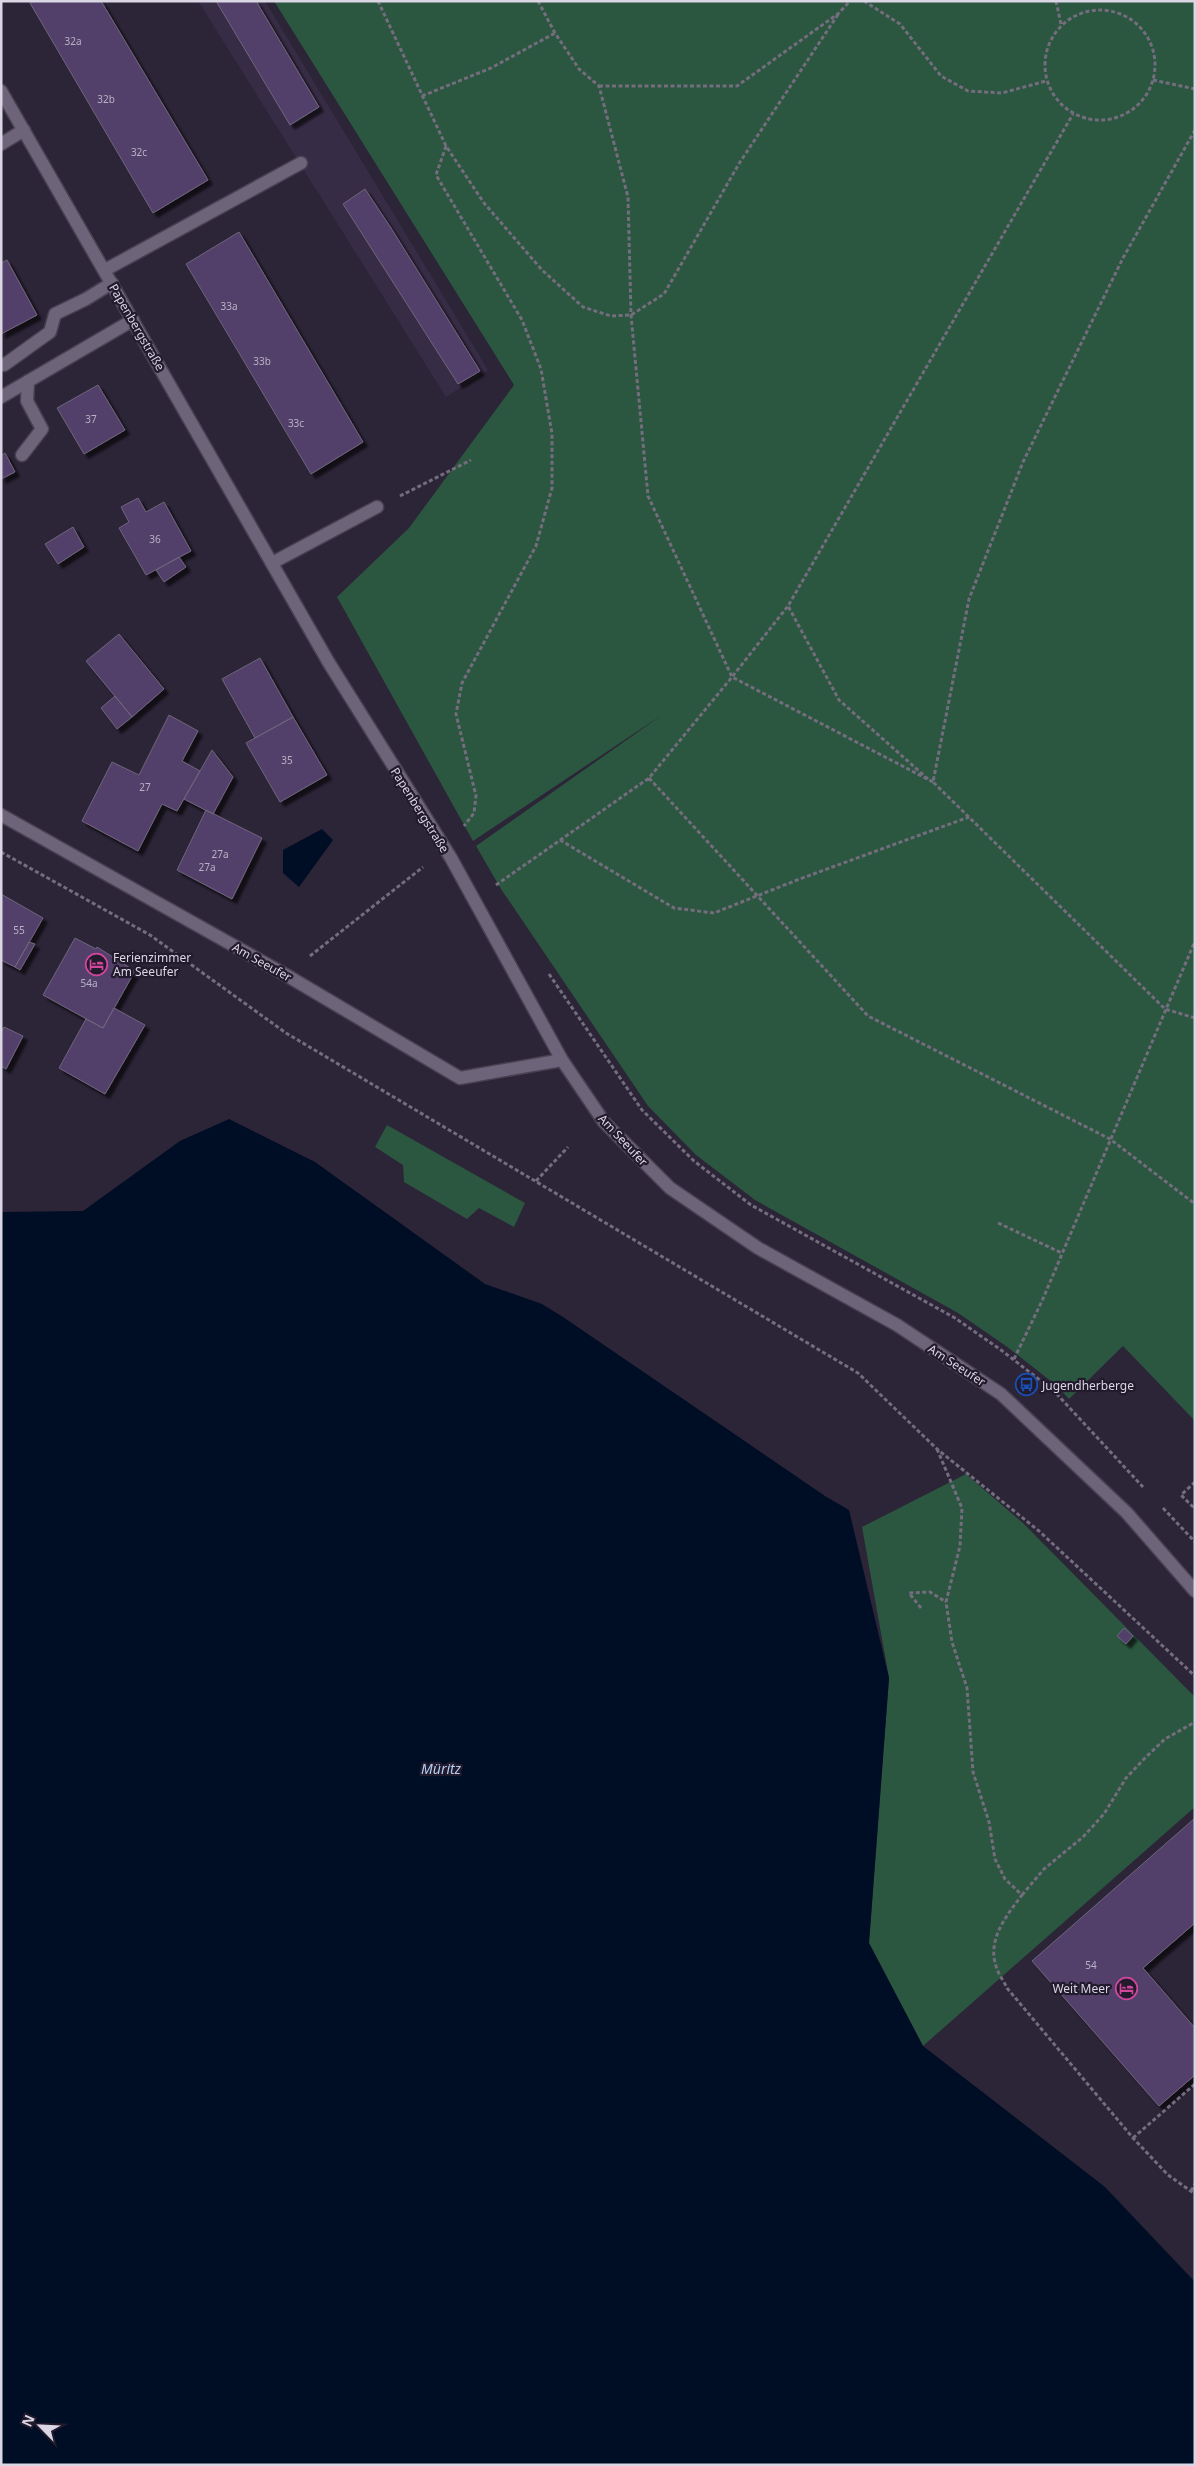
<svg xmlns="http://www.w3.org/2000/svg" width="1196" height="2466" viewBox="0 0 1196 2466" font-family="'Noto Sans',sans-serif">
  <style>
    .built { fill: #372c45 }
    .green { fill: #2b5640 }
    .water { fill: #000e25 }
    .building { fill: #53416b; stroke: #6e657b; filter: url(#shadow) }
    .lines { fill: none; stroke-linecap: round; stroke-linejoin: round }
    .service-casing { stroke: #484151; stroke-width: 15 }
    .minor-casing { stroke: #484151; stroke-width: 15 }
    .path { stroke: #746d7e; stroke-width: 3; stroke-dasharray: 4 2.5; stroke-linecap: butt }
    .service { stroke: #6d647a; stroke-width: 12 }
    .minor { stroke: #6d647a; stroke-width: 12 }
    .labels { text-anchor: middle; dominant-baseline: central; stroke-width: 4.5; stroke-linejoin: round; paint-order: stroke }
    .number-label { font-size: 10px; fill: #b9b1c5 }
    .street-label { font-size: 12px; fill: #dbd6e3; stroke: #221a2d }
    .poi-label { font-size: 12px; fill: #dbd6e3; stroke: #221a2d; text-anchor: start }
    .water-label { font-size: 14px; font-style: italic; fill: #b1d0f4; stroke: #221a2d }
  </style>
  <defs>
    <filter id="shadow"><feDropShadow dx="4.5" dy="4.5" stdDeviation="1" flood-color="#0009"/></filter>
  </defs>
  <rect width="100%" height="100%" fill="#2c2437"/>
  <path class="built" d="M198 1H265L488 370 446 397Z"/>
  <path class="green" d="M274 1H1195V1421L1123 1346 1069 1399 1057 1386 1006 1346 958 1313 755 1200 696 1155 648 1106 501 889 476 846 662 715 473 841 337 597 409 528 514 385Z
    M387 1125 525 1203 514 1227 479 1208 467 1219 404 1182 403 1165 375 1147Z
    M966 1474 1023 1523 1195 1697V1807L923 2046 869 1943 889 1678 862 1527Z"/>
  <path class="water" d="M322 829 333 840 299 887 283 873V850Z
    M229 1119 315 1162 485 1284 542 1304 563 1317 825 1496 849 1510 889 1678 869 1943 923 2046 1105 2187 1195 2282V2465H1V1212L83 1211 180 1141Z"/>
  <path class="building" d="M33 1H101L208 180 153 213 30 3Z
    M216 1H256L319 107 290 125Z
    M365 189 391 228 480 371 458 384 343 204Z
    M239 232 363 442 311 474 186 264Z
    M7 260 37 315 1 334V263Z
    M98 385 125 430 84 454 57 408Z
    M5 453 15 472 1 479V456Z
    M138 498 146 512 164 502 191 551 146 575 119 528 129 522 121 507Z
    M73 527 84 547 58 564 45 544Z
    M179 557 186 567 164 582 156 570Z
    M119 634 164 689 132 717 86 661Z
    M260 658 293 717 255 738 222 679Z
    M115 696 132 717 117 729 101 708Z
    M169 715 198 731 182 761 200 771 177 811 162 804 138 851 82 821 112 762 139 775Z
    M293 717 327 775 280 802 246 743Z
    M212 750 233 777 213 814 184 799Z
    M206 810 262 838 232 899 177 870Z
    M1 894 43 918 15 967 1 960Z
    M75 938 96 949 97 947 135 971 103 1028 43 995Z
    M29 942 35 944 20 970 15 967Z
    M114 1008 145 1025 105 1094 59 1068 86 1019 103 1028Z
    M4 1027 23 1036 6 1069 1 1066V1032Z
    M1124 1628 1133 1636 1126 1644 1117 1636Z
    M1195 1818V1923L1143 1968 1195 2028V2075L1159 2106 1032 1961Z"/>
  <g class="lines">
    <defs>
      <path id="service" d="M1 144 24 130
        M105 270 301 163
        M4 365 50 332 55 314 86 299 112 283
        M1 397 133 320
        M22 455 42 429 27 401 28 381
        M272 563 377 507"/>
      <path id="minor" d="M1 91 329 663 451 858 562 1060 604 1122 670 1188 758 1248 897 1325 1001 1394 1127 1513 1195 1591
        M1 815 286 975 460 1078 562 1060"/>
    </defs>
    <use href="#service" class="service-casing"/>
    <use href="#minor" class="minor-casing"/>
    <path class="path" d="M378 1 446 146 484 203 542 270 583 307 611 316 631 315 664 294 740 162 839 13
      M538 1 555 33 579 69 599 86 628 197 631 315 648 496 732 677 933 782
      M864 1 900 24 941 76 968 91 1002 93 1046 81
      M1056 1 1061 24
      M1045 65a55 55 0 1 1 110 0a55 55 0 1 1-110 0Z
      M1153 80 1195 89
      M599 86H737L839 13 850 1
      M422 96 491 68 555 33
      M1195 130 1123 258 1023 462 969 599 933 782 1165 1009 1195 1018
      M446 146 436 175 522 320 541 369 552 434V488L536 546 462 683 456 714 476 796 474 813 464 826
      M400 496 471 460
      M649 778 868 1016 1110 1139 1195 1204
      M928 779 839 700 788 606 1073 114
      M560 840 674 908 714 913 797 880 969 817
      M1 852 150 935 286 1033 858 1373 937 1449 1039 1531 1195 1676
      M496 885 649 778 732 677 788 606
      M310 956 423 867
      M549 974 642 1110 694 1161 751 1205 955 1318 1001 1350 1054 1391 1143 1487
      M536 1181 568 1147
      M998 1223 1062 1253
      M1014 1359 1042 1301 1195 941
      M937 1449 962 1508 960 1546 946 1602 952 1642 967 1688 973 1772 989 1822 995 1859 1005 1879 1022 1895C1007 1915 987 1939 996 1966 998 1974 1004 1981 1007 1988L1133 2138 1168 2175 1195 2194
      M1195 1482 1181 1495 1195 1509
      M1163 1508 1195 1542
      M921 1608 909 1593 930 1592 946 1602
      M1022 1895 1044 1869 1083 1837 1104 1814 1126 1778 1144 1759 1165 1739 1195 1722
      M1133 2138 1195 2084
      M1191 2191 1195 2184"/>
    <use href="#service" class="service"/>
    <use href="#minor" class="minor"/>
  </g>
  <defs>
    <symbol id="hotel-ring" viewBox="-11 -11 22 22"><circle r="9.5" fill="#221a2d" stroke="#d1479c" stroke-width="1.5"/><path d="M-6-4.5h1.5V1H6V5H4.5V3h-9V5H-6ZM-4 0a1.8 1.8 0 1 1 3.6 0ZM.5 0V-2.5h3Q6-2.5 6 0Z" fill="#d1479c"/></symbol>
    <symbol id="bus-ring" viewBox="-11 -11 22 22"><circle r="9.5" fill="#221a2d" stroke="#1a4fb4" stroke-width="1.5"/><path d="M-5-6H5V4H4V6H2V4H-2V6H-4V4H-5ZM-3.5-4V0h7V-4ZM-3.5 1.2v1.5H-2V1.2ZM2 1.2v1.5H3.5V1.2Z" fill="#1a4fb4"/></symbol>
  </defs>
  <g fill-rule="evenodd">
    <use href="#hotel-ring" x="84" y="952" width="25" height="25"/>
    <use href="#bus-ring" x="1014" y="1372" width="25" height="25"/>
    <use href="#hotel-ring" x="1114" y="1976" width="25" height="25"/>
  </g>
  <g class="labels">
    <g class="number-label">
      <text x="73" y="41">32a</text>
      <text x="106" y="99">32b</text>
      <text x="139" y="152">32c</text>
      <text x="229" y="306">33a</text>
      <text x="262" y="361">33b</text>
      <text x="91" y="419">37</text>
      <text x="296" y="423">33c</text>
      <text x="155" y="539">36</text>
      <text x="287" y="760">35</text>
      <text x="145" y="787">27</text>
      <text x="220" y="854">27a</text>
      <text x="207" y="867">27a</text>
      <text x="19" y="930">55</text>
      <text x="89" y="983">54a</text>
      <text x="1091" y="1965">54</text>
    </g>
    <g class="street-label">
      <text transform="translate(137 327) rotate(60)">Papenbergstraße</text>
      <text transform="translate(420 810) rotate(58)">Papenbergstraße</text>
      <text transform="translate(262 962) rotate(29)">Am Seeufer</text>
      <text transform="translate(623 1140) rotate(47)">Am Seeufer</text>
      <text transform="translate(957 1365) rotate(33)">Am Seeufer</text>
    </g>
    <g class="poi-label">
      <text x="113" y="957">Ferienzimmer<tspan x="113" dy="14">Am Seeufer</tspan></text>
      <text x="1042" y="1385">Jugendherberge</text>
      <text x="1110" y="1988" text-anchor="end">Weit Meer</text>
    </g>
    <g class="water-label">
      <text x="441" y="1768">Müritz</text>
    </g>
  </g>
  <rect width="1196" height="2466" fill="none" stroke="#dbd6e3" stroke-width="5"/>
  <g transform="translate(40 2426) rotate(294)" stroke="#221a2d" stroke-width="4" paint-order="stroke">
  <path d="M0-4L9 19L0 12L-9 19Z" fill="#dbd6e3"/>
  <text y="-8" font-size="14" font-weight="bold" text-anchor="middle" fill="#dbd6e3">N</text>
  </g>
</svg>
